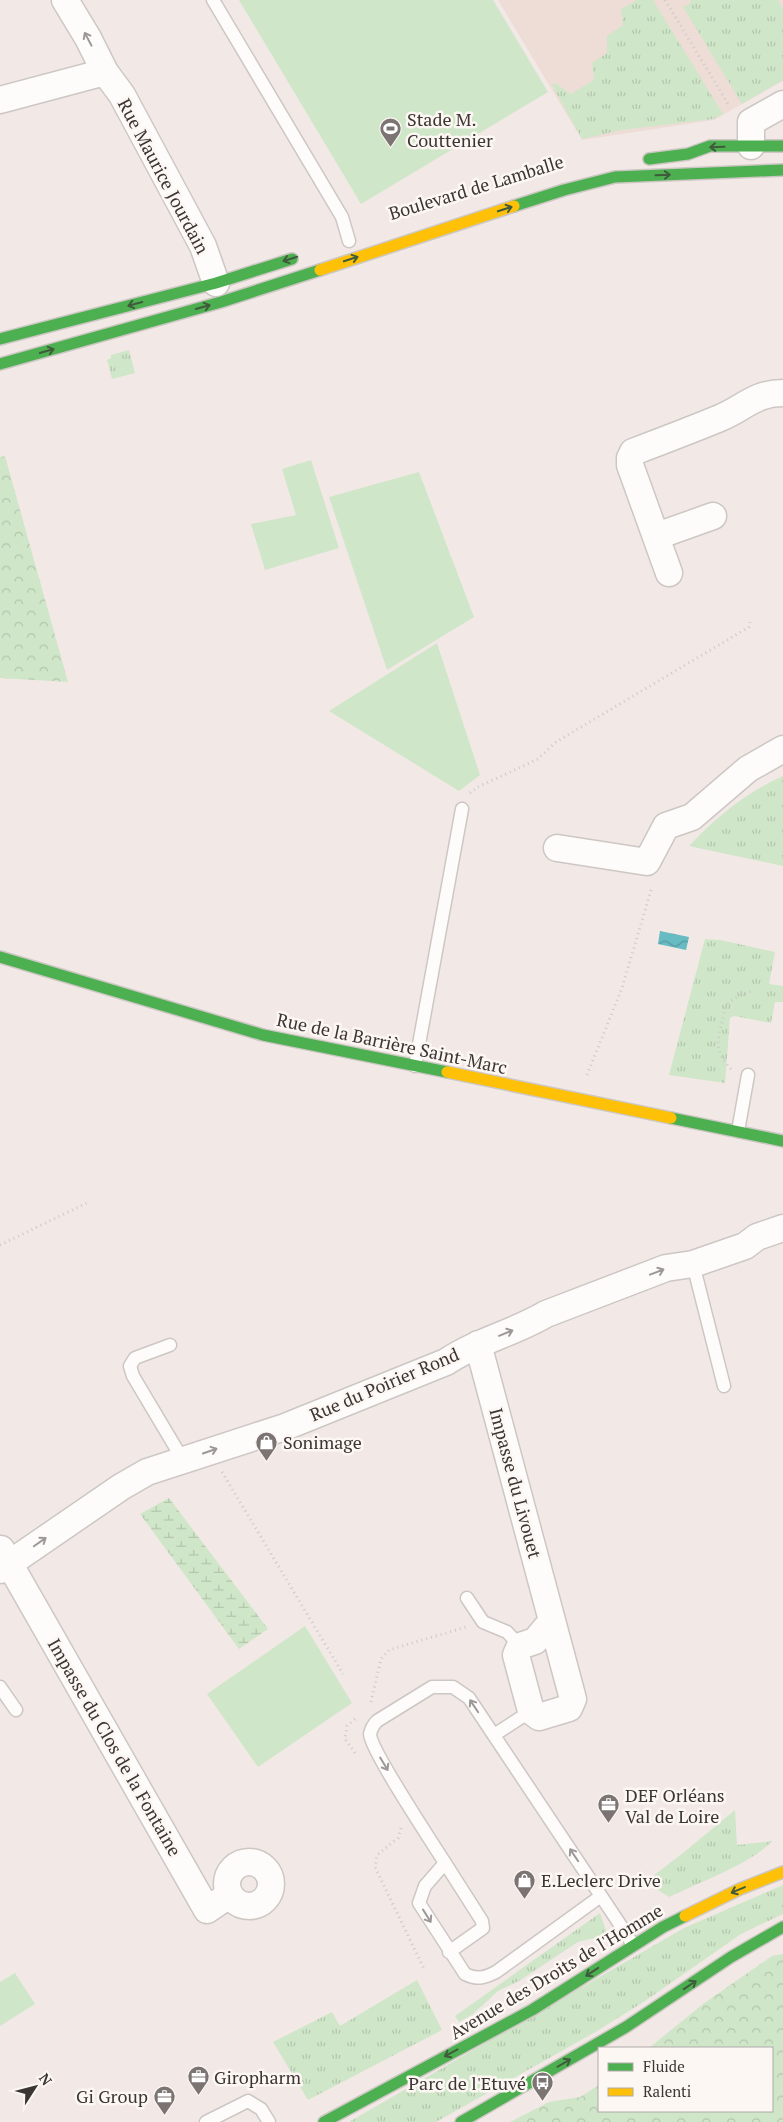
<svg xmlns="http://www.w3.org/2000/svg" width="783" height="2122" viewBox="0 0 783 2122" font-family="'PT Serif',serif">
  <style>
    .built { fill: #edddd6 }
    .grass { fill: url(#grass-tufts) }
    .wetland { fill: url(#wetland-marsh) }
    .park { fill: url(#park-crowns) }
    .garden { fill: #cfe6c8 }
    .water { fill: url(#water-waves) }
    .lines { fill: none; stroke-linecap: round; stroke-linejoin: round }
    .lane-casing { stroke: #cdc7c4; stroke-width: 15 }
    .street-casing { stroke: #cdc7c4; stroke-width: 29 }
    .fast-casing { stroke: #cdc7c4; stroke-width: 14 }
    .slow-casing { stroke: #cdc7c4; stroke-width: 14 }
    .path { stroke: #cdc9c9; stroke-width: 3; stroke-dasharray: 1 4; stroke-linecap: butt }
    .lane { stroke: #fdfcfb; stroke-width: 12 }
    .street { stroke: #fdfcfb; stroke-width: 26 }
    .fast { stroke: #4caf50; stroke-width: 11 }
    .slow { stroke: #ffc107; stroke-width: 11 }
    .oneway { stroke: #9c9897 }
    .oneway2 { stroke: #405a3c }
    .labels { text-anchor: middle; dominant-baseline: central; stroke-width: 5; stroke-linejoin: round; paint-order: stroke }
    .poi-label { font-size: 18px; fill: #3b3533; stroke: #fdf7f4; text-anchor: start }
    .street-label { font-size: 18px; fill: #3b3533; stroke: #fdf7f4 }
  </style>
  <defs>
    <pattern id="grass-tufts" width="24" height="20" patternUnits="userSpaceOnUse" patternTransform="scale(1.25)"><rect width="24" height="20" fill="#cfe6c8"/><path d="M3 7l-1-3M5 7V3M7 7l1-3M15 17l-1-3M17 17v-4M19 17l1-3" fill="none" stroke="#b3c6ac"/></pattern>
    <pattern id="wetland-marsh" width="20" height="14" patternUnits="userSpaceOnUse" patternTransform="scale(1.25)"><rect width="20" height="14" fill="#cfe6c8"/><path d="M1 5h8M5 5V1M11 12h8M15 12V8" fill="none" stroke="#b3c6ac"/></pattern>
    <pattern id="park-crowns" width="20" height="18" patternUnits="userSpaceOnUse" patternTransform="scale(1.25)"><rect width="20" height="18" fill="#cfe6c8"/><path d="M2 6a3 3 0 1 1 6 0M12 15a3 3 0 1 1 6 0" fill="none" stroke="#b3c6ac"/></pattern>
    <pattern id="water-waves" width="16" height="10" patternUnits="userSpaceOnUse" patternTransform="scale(1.25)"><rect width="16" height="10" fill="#67bbc2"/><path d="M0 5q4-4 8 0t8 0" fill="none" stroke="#56999e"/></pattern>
  </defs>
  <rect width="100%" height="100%" fill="#f2e9e6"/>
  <path class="built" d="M498 0H783V81L714 120 582 140Z"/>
  <path class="grass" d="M637 0H653L723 114 713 119 621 130 582 139 552 85 555 83 571 94 594 80 592 63 607 53V36L623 25 621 9Z
    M690 0H778L783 9V80L742 104 683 7 691 3Z
    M129 350 135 373 112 379 107 360 111 358V355Z
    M783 776V866L689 846C716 817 747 792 783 776Z
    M705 939 720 940 775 952 769 984 783 986V1002H775L771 1023 734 1016 730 1018 725 1083 669 1075Z
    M735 1810 737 1845 772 1841C751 1864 697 1883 669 1897L645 1882 683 1853Z
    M783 1885V1914L741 1934 645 2001 597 2031 436 2122H349L684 1928Z
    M600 1913 606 1931 603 1936 578 1942 519 1981 498 1991 473 2014 459 2022 455 2016Z
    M417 1980 442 2030 308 2100 273 2042 332 2012 340 2026Z"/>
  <path class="wetland" d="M169 1498 268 1629 239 1649 140 1514Z"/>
  <path class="park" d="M5 456 68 682 0 678V457Z
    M783 1954V2122H510L549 2102 580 2097 599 2085V2111H772V2048H649L703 2004 772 1956Z"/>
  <path class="garden" d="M239 0H493L548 92 361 204Z
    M311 460 339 548 265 570 251 524 296 515 282 469Z
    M419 472 474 617 387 670 329 497Z
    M437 643 480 775 459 791 329 711Z
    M305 1626 352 1703 258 1767 207 1694Z
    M15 1973 35 2004 0 2026V1982Z"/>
  <path class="water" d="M660 931 689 937 686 950 658 944Z"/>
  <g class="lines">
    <defs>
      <path id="lane" d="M213 0 342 217 349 241
        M415 1066 462 809
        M738 1131 748 1075
        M693 1264 724 1386
        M170 1345 135 1358 130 1366 133 1376 183 1460
        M467 1598 483 1622 507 1632 520 1646
        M0 1687 16 1710
        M494 1735 531 1711
        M445 1863 482 1921 483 1928 449 1952
        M601 1896 496 1972C484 1978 477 1980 465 1974L419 1903 425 1886 445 1863C433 1844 370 1749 370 1734 371 1729 374 1724 377 1721L432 1687H453L469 1698 625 1932 633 1945
        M206 2122 248 2101 261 2109 269 2122"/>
      <path id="street" d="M65 0 88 38 105 72 122 95 203 246 216 283
        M0 100 105 72
        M751 146V122L783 104
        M657 536 713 516
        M669 573 630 465V458L633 452C662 441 691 430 720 418 744 408 755 393 783 393
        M557 848 647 862 666 826 692 817 748 769 783 749
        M478 1344 573 1699 569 1708 539 1717 531 1711 516 1655 520 1646 535 1641 551 1622
        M1 1549 207 1910 229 1895
        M0 1570 121 1487 147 1472 285 1427 446 1362C477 1341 514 1333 546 1314L666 1268 693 1264 745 1246 757 1237 783 1228
        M227 1884a22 22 0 1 1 44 0a22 22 0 1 1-44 0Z"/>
      <path id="fast" d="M649 159 688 154 710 146H783
        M514 206 564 190 615 177 783 170
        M0 339 216 283 292 259
        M0 364 221 302 320 270
        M0 957 263 1035 447 1072
        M671 1118 783 1141
        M324 2122 532 2010 663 1927 685 1916
        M461 2122 626 2027 731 1957 783 1927"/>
      <path id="slow" d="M320 270 514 206
        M447 1072 671 1118
        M685 1916 740 1889 783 1872"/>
    </defs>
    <use href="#lane" class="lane-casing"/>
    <use href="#street" class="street-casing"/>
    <use href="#fast" class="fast-casing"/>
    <use href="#slow" class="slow-casing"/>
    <path class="path" d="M665 0 730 107
      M470 793 478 787 538 759 556 742 749 627 750 622
      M731 1069C715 1052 716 1041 723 1019 724 1014 725 1008 728 1004 734 997 744 994 752 991
      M587 1075 622 988 652 887
      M0 1245 89 1202
      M222 1472 343 1674
      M371 1702 381 1659 389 1650 466 1627
      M355 1753 345 1739 347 1726 355 1719
      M401 1828 398 1838 377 1855 375 1867 425 1971"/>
    <use href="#lane" class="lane"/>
    <use href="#street" class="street"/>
    <use href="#fast" class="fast"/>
    <use href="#slow" class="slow"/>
  </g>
  <defs><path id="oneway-shaft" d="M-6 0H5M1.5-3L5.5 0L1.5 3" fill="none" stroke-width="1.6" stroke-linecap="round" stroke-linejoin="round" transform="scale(1.25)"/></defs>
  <g class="oneway">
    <use href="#oneway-shaft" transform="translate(88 39) rotate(-118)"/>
    <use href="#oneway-shaft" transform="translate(657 1272) rotate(-21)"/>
    <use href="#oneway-shaft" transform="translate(506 1333) rotate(-22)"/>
    <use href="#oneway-shaft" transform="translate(210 1451) rotate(-19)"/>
    <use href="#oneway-shaft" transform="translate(40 1542) rotate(-35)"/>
    <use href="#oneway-shaft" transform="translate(474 1706) rotate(-124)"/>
    <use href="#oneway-shaft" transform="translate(384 1764) rotate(59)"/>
    <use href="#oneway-shaft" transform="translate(574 1855) rotate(-124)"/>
    <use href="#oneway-shaft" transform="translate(427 1916) rotate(58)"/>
  </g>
  <g class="oneway2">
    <use href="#oneway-shaft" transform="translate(717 147) rotate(178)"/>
    <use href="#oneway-shaft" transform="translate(663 175) rotate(-2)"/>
    <use href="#oneway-shaft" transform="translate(505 209) rotate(-18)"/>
    <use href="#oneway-shaft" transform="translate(290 259) rotate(162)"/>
    <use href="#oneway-shaft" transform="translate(351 259) rotate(-18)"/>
    <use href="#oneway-shaft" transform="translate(135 304) rotate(165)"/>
    <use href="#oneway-shaft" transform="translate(203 307) rotate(-16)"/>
    <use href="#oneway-shaft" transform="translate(47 351) rotate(-16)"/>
    <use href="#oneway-shaft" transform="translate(738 1890) rotate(157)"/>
    <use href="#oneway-shaft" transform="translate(592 1972) rotate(147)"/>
    <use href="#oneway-shaft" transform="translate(690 1985) rotate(-34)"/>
    <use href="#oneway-shaft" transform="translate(451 2053) rotate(152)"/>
    <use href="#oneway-shaft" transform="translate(564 2063) rotate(-30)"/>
  </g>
  <defs>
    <symbol id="stadium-pin" viewBox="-11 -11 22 30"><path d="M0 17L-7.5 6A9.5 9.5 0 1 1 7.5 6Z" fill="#7b7472" stroke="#fdf7f4"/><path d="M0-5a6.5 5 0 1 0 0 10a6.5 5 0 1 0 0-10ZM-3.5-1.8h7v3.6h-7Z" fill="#fff"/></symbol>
    <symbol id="shop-pin" viewBox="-11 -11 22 30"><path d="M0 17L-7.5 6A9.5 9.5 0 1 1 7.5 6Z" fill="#7b7472" stroke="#fdf7f4"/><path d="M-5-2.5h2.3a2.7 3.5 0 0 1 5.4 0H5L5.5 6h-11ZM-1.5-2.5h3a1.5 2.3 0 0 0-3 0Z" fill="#fff"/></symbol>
    <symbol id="office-pin" viewBox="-11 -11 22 30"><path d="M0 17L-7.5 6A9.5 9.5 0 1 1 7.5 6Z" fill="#7b7472" stroke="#fdf7f4"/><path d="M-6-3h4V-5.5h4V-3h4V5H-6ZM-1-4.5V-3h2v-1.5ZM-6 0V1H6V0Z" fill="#fff"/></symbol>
    <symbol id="bus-pin" viewBox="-11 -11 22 30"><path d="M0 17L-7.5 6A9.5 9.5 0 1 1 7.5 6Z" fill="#7b7472" stroke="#fdf7f4"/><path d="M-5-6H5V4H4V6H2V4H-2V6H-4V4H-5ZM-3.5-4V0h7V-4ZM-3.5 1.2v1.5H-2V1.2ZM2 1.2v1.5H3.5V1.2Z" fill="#fff"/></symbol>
  </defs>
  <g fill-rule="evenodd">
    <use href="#stadium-pin" x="378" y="116" width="25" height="34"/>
    <use href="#shop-pin" x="254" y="1430" width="25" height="34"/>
    <use href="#office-pin" x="596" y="1792" width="25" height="34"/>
    <use href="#shop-pin" x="512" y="1868" width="25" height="34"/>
    <use href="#office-pin" x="186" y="2064" width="25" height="34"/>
    <use href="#bus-pin" x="530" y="2070" width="25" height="34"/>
    <use href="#office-pin" x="152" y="2084" width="25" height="34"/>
  </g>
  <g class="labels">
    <g class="poi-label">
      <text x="407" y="119">Stade M.<tspan x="407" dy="21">Couttenier</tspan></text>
      <text x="283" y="1442">Sonimage</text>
      <text x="625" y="1795">DEF Orléans<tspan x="625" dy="21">Val de Loire</tspan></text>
      <text x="541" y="1880">E.Leclerc Drive</text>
      <text x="214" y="2077">Giropharm</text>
      <text x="526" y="2083" text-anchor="end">Parc de l'Etuvé</text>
      <text x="148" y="2096" text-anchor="end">Gi Group</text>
    </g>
    <g class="street-label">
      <text transform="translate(164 176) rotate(62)">Rue Maurice Jourdain</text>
      <text transform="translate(476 187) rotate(-17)">Boulevard de Lamballe</text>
      <text transform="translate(392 1043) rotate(12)">Rue de la Barrière Saint-Marc</text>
      <text transform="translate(384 1384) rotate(-23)">Rue du Poirier Rond</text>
      <text transform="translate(516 1483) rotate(75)">Impasse du Livouet</text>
      <text transform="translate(115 1747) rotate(60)">Impasse du Clos de la Fontaine</text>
      <text transform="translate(556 1971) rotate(-31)">Avenue des Droits de l'Homme</text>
    </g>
  </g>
  <rect x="598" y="2047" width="175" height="65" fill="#fdf7f4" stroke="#afa9a7"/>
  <rect x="608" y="2063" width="25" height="8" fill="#4caf50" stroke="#afa9a7"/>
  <text x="643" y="2072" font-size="15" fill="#3b3533">Fluide</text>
  <rect x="608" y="2088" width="25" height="8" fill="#ffc107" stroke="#afa9a7"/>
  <text x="643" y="2097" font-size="15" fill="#3b3533">Ralenti</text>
  <g transform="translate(35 2087) rotate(54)" stroke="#fdf7f4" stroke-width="4" paint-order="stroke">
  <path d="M0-4L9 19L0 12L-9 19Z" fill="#3b3533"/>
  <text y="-8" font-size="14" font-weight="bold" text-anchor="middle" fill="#3b3533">N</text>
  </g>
</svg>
